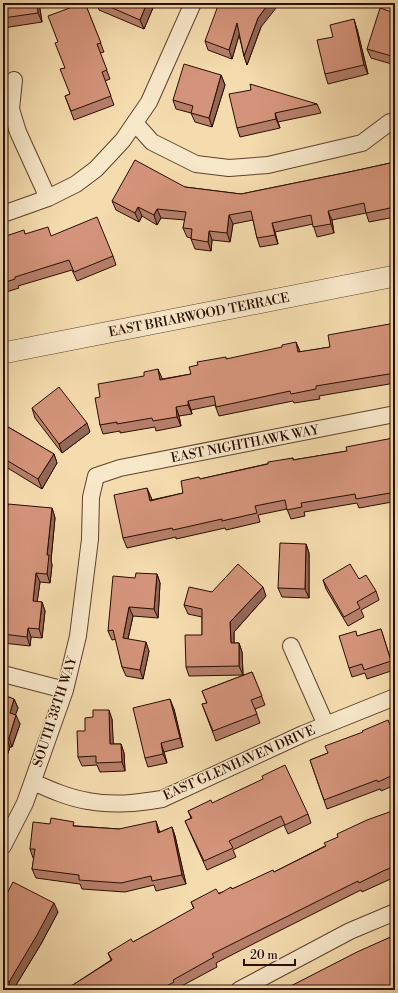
<svg xmlns="http://www.w3.org/2000/svg" width="398" height="993" viewBox="0 0 398 993" font-family="'Libre Bodoni',serif">
  <style>
    .lines { fill: none; stroke-linecap: round; stroke-linejoin: round }
    .minor-casing { stroke: #5d412c; stroke-width: 18 }
    .tertiary-casing { stroke: #5d412c; stroke-width: 22 }
    .minor { stroke: #f8e8ca; stroke-width: 16 }
    .tertiary { stroke: #f8e8ca; stroke-width: 21 }
    .wall { fill: #b67f6a; stroke: #2a0d01 }
    .shaded-wall { fill: #946856; stroke: #2a0d01 }
    .building { fill: #d4947b; stroke: #2a0d01 }
    .labels { text-anchor: middle; dominant-baseline: central; stroke-width: 3; stroke-linejoin: round; paint-order: stroke }
    .street-label { font-size: 13px; fill: #2a0d01; stroke: #f8e8ca }
  </style>
  <rect width="100%" height="100%" fill="#f5dcae"/>
  <filter id="stains"><feTurbulence type="fractalNoise" baseFrequency=".005" numOctaves="4"/><feColorMatrix values="0 0 0 0 .2 0 0 0 0 .09 0 0 0 0 .02 0 0 0 .5 -.17"/></filter>
  <radialGradient id="worn" r=".72"><stop offset=".6" stop-color="#630" stop-opacity="0"/><stop offset="1" stop-color="#630" stop-opacity=".3"/></radialGradient>
  <g class="lines">
    <defs>
      <path id="minor" d="M14 80 11 109 18 132 48 198
        M135 123 152 142 196 164 229 168 268 165 362 143 390 122
        M3 214 48 198 76 184 96 169 123 140 149 102 193 3
        M291 646 326 725
        M3 674 65 690
        M33 782C51 790 69 798 88 801 113 806 138 803 162 799L303 734 395 697
        M3 846 25 803 65 690 78 636 90 539 91 497 96 476 120 468 395 414
        M239 990 350 931 395 912"/>
      <path id="tertiary" d="M3 353 395 276"/>
    </defs>
    <use href="#minor" class="minor-casing"/>
    <use href="#tertiary" class="tertiary-casing"/>
    <use href="#minor" class="minor"/>
    <use href="#tertiary" class="tertiary"/>
  </g>
  <path class="wall" d="M3 3H39L42 22 3 28Z
    M85 3 104 52 100 53 110 79 105 81 114 105 74 120 65 96 70 94 65 68Z
    M97 3H155L144 29 99 10Z
    M395 13V65L371 58 367 49Z
    M261 27 247 65 244 56 239 35 232 59 208 50 205 41Z
    M357 29 368 74 328 84 325 74 333 37Z
    M221 75 225 85 212 127 195 122 191 113 176 109 173 100Z
    M251 90 317 104 321 113 278 122 280 128 240 137 237 128Z
    M395 162V217L369 222 366 213 332 220 334 233 317 237 313 224 275 232 278 244 260 247 257 238 253 220 233 224 230 242 212 240 211 251 195 249 191 239V238L187 237 183 228 185 220 161 218 157 225 142 216 139 222 116 210 112 201 185 187 241 194 349 172Z
    M25 234 51 236 113 256 116 265 77 281 72 270 18 286 19 288 3 293V237Z
    M395 323V383L319 396 320 399 294 403 293 401 219 416 215 405 191 410 192 414 179 416 181 426 156 431 155 427 120 433V431L103 434 100 425V397L162 379 191 374 227 359 300 352 330 347Z
    M32 408 90 432 62 453 35 418Z
    M3 424 54 454 57 463 42 489 6 467 3 460V457L4 454 3 453Z
    M393 438 392 502 359 508 357 503 304 512 305 516 291 519 287 509 258 515 260 522 226 530 225 528 176 539V537L127 548 123 538 151 497V500L183 493 200 479 293 458V460L347 451Z
    M52 508 55 518 51 560 52 565 50 583 40 582 37 602H42L45 611 42 638 31 637 30 646 3 643V548Z
    M306 544 309 553V598L282 597 278 588Z
    M157 574 160 583 158 618 133 616 128 639 149 651 143 679 126 676 122 667 116 639 112 640 108 631 135 578Z
    M359 579 376 591 379 600 361 610 364 617 348 626 326 589 323 580Z
    M212 592 266 596 234 632V643H239L242 652 243 675 189 676 186 667 202 635V617L188 614 184 605Z
    M381 629 394 670 367 679 365 673 352 677 349 668 358 636Z
    M252 672 265 705 255 709 260 723 216 741 202 704 207 703 202 691Z
    M3 695 14 699 18 708 15 715 20 724 12 747H10L3 768Z
    M174 709 183 747 164 752 167 763 148 767 145 758Z
    M112 719 113 744H121L124 753 125 771 100 772 97 765 82 766 78 757 85 731Z
    M395 723V785L381 791 380 789 327 809 310 760 328 753Z
    M212 803 308 814 311 823 288 834 284 825 233 850 236 857 207 870 189 830 185 821 191 818 188 811Z
    M395 810V877L362 892 361 890 257 942 216 963 217 967 176 989 177 990H65L111 960 108 953 133 942 194 909 191 902 232 889 274 872 325 846 338 837Z
    M50 824 119 829 159 830 160 832 172 827 175 836 186 884 156 891 154 885 125 892 82 889 80 884 36 878 32 869 34 858H33L30 849Z
    M3 901 58 912 41 944 13 990H10L3 986Z
    M395 935V990H283Z"/>
  <path class="shaded-wall" d="M37 3H39L42 22 38 13Z
    M147 3H155L144 29 140 20Z
    M269 3H280L261 27 247 65 244 56 258 18Z
    M354 19 357 29 368 74 364 65Z
    M237 23 240 32 232 59 229 50Z
    M221 75 225 85 212 127 209 118Z
    M275 113 280 128 276 119Z
    M138 207 142 216 139 222 135 213Z
    M157 209 161 218 157 225 154 215Z
    M328 211 332 220 334 233 331 224Z
    M229 215 233 224 230 242 227 233Z
    M272 223 275 232 278 244 275 235Z
    M209 231 212 240 211 251 208 242Z
    M296 342 300 351 301 361 298 352Z
    M158 369 162 378 164 389 160 380Z
    M188 401 191 410 192 414 188 405Z
    M176 407 179 416 181 426 177 417Z
    M87 423 90 432 62 453 59 444Z
    M54 454 57 463 42 489 38 479Z
    M147 488 151 497 153 510 150 501Z
    M52 508 55 518 51 560 52 565 50 583 47 574V555Z
    M306 544 309 553V598L305 589Z
    M36 573 40 582 36 610 33 601Z
    M157 574 160 583 158 618 154 609Z
    M263 587 266 596 234 632V652L231 643 230 622Z
    M42 602 45 611 42 638 39 629Z
    M129 607 133 616 126 647 123 638Z
    M28 628 31 637 30 646 27 637Z
    M146 642 149 651 143 679 140 670Z
    M239 643 242 652 243 675 239 666Z
    M14 699 18 708 13 722 10 713Z
    M170 699 174 709 183 747 180 738Z
    M109 710 112 719 114 754 110 744Z
    M16 715 20 724 12 747 9 738Z
    M7 738 10 747 3 768V749Z
    M161 743 164 752 167 763 163 754Z
    M121 744 124 753 125 771 122 762Z
    M156 821 159 830 161 842 158 833Z
    M172 827 175 836 186 884 182 875Z
    M54 903 58 912 41 944 13 990H12L9 982Z"/>
  <path class="building" d="M3 3H37L38 13 3 18Z
    M83 3H85L101 43 97 44 107 70 102 72 111 96 71 111 65 96 70 94 60 69 65 68 55 43 58 42 48 16Z
    M101 3H147L140 20Z
    M219 3H269L258 18 244 56 237 23 229 50 205 41Z
    M380 8 395 13V57L367 49Z
    M354 19 364 65 325 74 317 40 333 37 330 25Z
    M184 64 221 75 209 118 191 113 193 106 173 100Z
    M250 84 317 104 275 113 276 119 237 128 229 94 251 90Z
    M135 160 185 187 241 194 349 172 395 162V207L366 213 364 203 328 211 331 224 313 227 311 215 272 223 275 235 257 238 251 211 229 215 227 233 209 231 208 242 191 239 192 229 183 228 186 212 157 209 154 215 138 207 135 213 112 201Z
    M97 217 113 256 74 272 69 260 15 277V279L3 283V237L24 230 25 234 48 227 51 236Z
    M395 323V373L316 386V389L291 394 290 391 216 407 214 396 188 401V405L176 407 177 417 153 421 152 418 117 424V422L100 425 95 398 100 397 98 384 144 376V372L158 369 160 380 191 374 189 367 198 365 197 362 226 357V359L282 347V345L296 342 298 352 330 347 328 335Z
    M59 387 87 423 59 444 32 408Z
    M3 424 54 454 38 479 3 458V457L8 449 3 446Z
    M393 437H395V517L390 493 356 499 355 494 301 503 302 507 287 510 285 500 255 506 257 513 222 521V519L173 530 172 528 123 538 114 495 147 488 150 501 183 493 181 481 199 477 200 479 268 464V462L293 458V460L347 451 346 447 393 438Z
    M8 504 52 508 47 555H49L47 574 36 573 33 601 42 602 39 629 28 628 27 637 3 634V548Z
    M280 543 306 544 305 589 278 588Z
    M238 564 263 587 230 622 231 643H239V666L186 667 185 635H202V609L184 605 189 587 212 592Z
    M350 564 359 579 366 575 376 591 357 602 360 608 344 617 323 580Z
    M136 573 157 574 154 609 129 607 123 638 146 642 140 670 122 667 113 630 108 631 113 576 135 578Z
    M381 629 391 661 364 670 362 664 349 668 339 636 356 631 357 636Z
    M252 672 262 696 251 700 257 714 213 731 202 704 207 703 202 691Z
    M3 695 14 699 10 713 16 715 9 738H7L3 749Z
    M170 699 180 738 161 743 163 754 145 758 133 708Z
    M93 710H109L110 744H121L122 762 96 763V756L78 757 77 731H85V718L93 717Z
    M388 720 390 725 395 723V774L378 782 377 780 324 800 310 760 328 753 325 746 363 732 362 731Z
    M285 765 308 814 285 825 281 816 229 841 233 848 204 861 185 821 192 818 188 811 211 800 212 803 263 779 262 776Z
    M395 810V866L383 871 359 883 358 881 212 954 214 957 173 980 174 982 159 990H65L112 960 108 953 131 939 133 942 194 908 191 902 216 889 219 894 231 887 232 889 273 870 274 872 326 846 324 843 338 837 337 834 367 820Z
    M51 818 74 822 73 826 119 829 156 821 158 833 172 827 182 875 152 881 151 876 121 883 79 880V875L32 869 35 849H30L33 822 50 824Z
    M13 882 54 903 37 935 9 982 3 978V901Z
    M395 935V983L381 990H283L357 952Z"/>
  <g class="labels">
    <g class="street-label">
      <text transform="translate(199 315) rotate(-11)">EAST BRIARWOOD TERRACE</text>
      <text transform="translate(245 444) rotate(-11)">EAST NIGHTHAWK WAY</text>
      <text transform="translate(55 712) rotate(-72)">SOUTH 38TH WAY</text>
      <text transform="translate(239 763) rotate(-24)">EAST GLENHAVEN DRIVE</text>
    </g>
  </g>
  <rect width="398" height="993" fill="none" stroke="#f5dcae" stroke-width="16"/>
  <rect x="4" y="4" width="390" height="985" fill="none" stroke="#2a0d01" stroke-width="2"/>
  <rect x="8" y="8" width="382" height="977" fill="none" stroke="#2a0d01"/>
  <path d="M244 959v6h51v-6" fill="none" stroke="#2a0d01" stroke-width="2"/>
  <text x="250" y="959" font-size="12" fill="#2a0d01" stroke="#f8e8ca" stroke-width="3" paint-order="stroke">20 m</text>
  <rect width="100%" height="100%" filter="url(#stains)"/>
  <rect width="100%" height="100%" fill="url(#worn)"/>
</svg>
